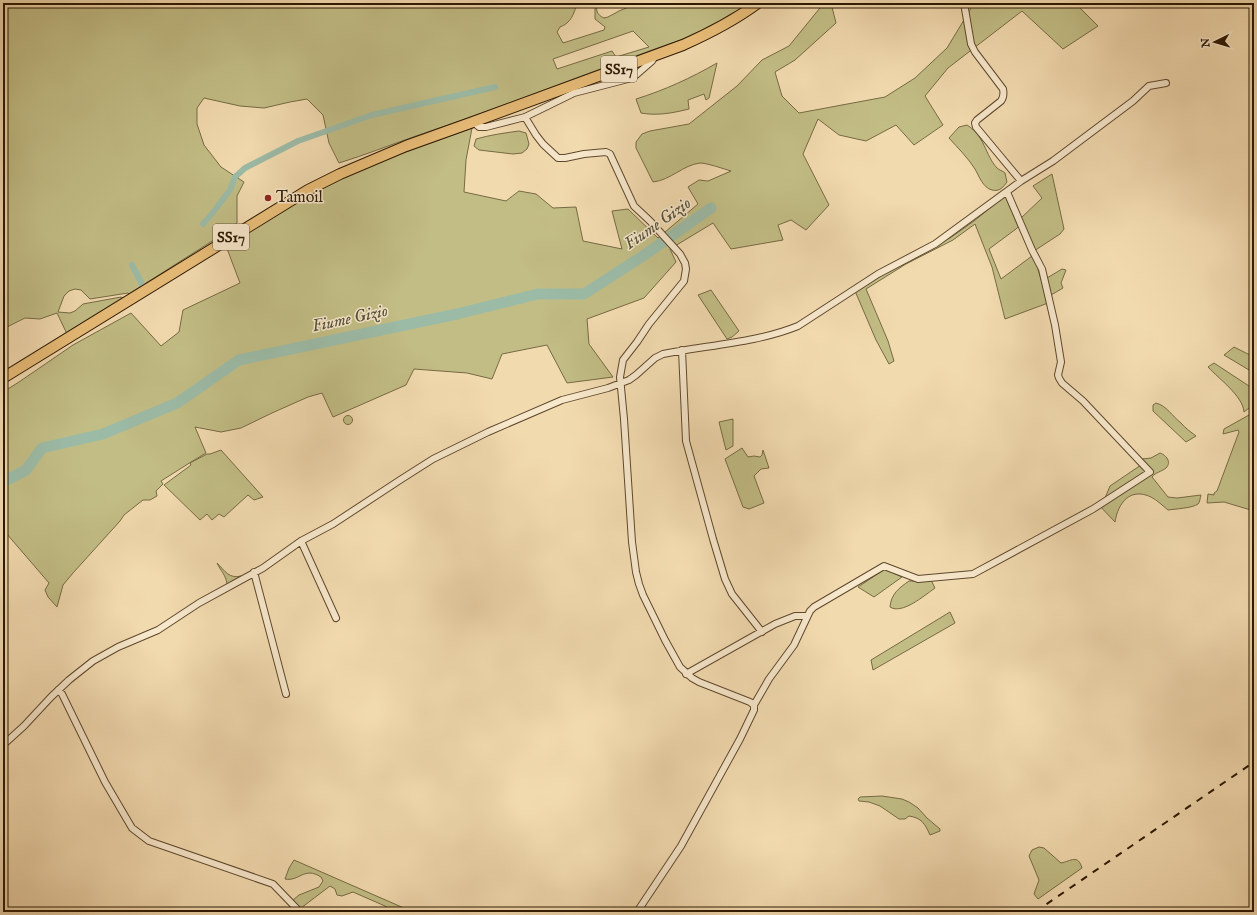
<svg xmlns="http://www.w3.org/2000/svg" width="1257" height="915" viewBox="0 0 1257 915" font-family="'IM FELL English',serif">
  <style>
    .green { fill: #c2bd85; stroke: #776a44; fill-rule: evenodd }
    .lines { fill: none; stroke-linecap: round; stroke-linejoin: round }
    .canal { stroke: #9cbba7; stroke-width: 6 }
    .river { stroke: #9cbba7; stroke-width: 11 }
    .minor-casing { stroke: #5e482d; stroke-width: 8 }
    .primary-casing { stroke: #2c1802; stroke-width: 12 }
    .minor { stroke: #f7e7cb; stroke-width: 6 }
    .primary { stroke: #e9bd78; stroke-width: 10 }
    .rail { stroke: #2c1802; stroke-width: 2; stroke-dasharray: 7 7; stroke-linecap: butt }
    .poi-dot { fill: #8f2418; stroke: #f7e7cb; stroke-width: 1.5 }
    .labels { text-anchor: middle; dominant-baseline: central; stroke-width: 3; stroke-linejoin: round; paint-order: stroke }
    .shield { fill: #f7e7cb; stroke: #69563e; stroke-width: 1 }
    .shield-label { font-size: 15px; font-weight: bold; fill: #2c1802 }
    .poi-label { font-size: 16px; fill: #2c1802; stroke: #f7e7cb; text-anchor: start }
    .water-label { font-size: 17px; font-style: italic; fill: #53513c; stroke: #f7e7cb }
  </style>
  <rect width="100%" height="100%" fill="#f2daaf"/>
  <filter id="stains"><feTurbulence type="fractalNoise" baseFrequency=".005" numOctaves="4"/><feColorMatrix values="0 0 0 0 .2 0 0 0 0 .09 0 0 0 0 .02 0 0 0 .5 -.17"/></filter>
  <radialGradient id="worn" r=".72"><stop offset=".6" stop-color="#630" stop-opacity="0"/><stop offset="1" stop-color="#630" stop-opacity=".3"/></radialGradient>
  <path class="green" d="M3 3H587L585 5 577 3C574 14 571 23 560 27L557 32 563 43 604 30 605 27 595 19V3H594H598C595 10 597 15 604 18L608 17 619 11 638 3H750L714 26 692 36C599 68 509 105 416 136 390 145 365 155 339 163L329 143 323 115 307 99 290 102 264 108 240 106 204 98 197 108V124L204 145 221 167 244 182 237 196V223L220 236 129 294 128 293 90 299 81 290 75 289 69 291 64 296 58 312 70 313 75 311 83 304 121 297 123 298 67 334 57 313 40 319 25 318 3 329ZM633 31 649 47 616 57 612 51 557 69 553 59Z
    M824 3H831L836 23 795 60 775 72 782 96 799 113 885 97 915 78 947 48 970 10 972 3H1075L1098 26 1063 49 1022 11 948 68 925 96 943 125 914 145 896 125 866 141 839 135 818 119 803 154 829 205 806 230 791 220 778 225 783 240 731 249 713 223 670 249 676 262 644 298 587 319 589 344 613 377 567 383 547 345 502 354 492 379 467 373 414 369 406 385 333 417 322 393 308 397 272 413 241 428 221 432 195 427 206 453 191 462 161 481 163 484 156 491 157 496 150 500H143L124 515 120 521 73 573 63 585 57 607 48 597 45 590 49 583 6 533 3 534V392L19 382 73 345 131 313 161 346 179 332 183 310 240 283 226 246 322 188 373 164 472 128 466 160 464 192 506 201 519 191 536 194 553 208 576 207 583 241 622 249 612 211 628 209 658 238 698 204 688 187 699 180 708 181 731 171C724 169 707 163 700 163 683 165 671 180 653 182L636 148V142L642 134 650 131 689 124 737 86 762 60 789 46Z
    M717 63 709 98 706 100 704 94 688 100 689 109C673 113 657 116 641 113L636 99C665 90 691 78 717 63Z
    M967 125C985 136 985 155 997 168 999 170 1003 171 1005 173L1007 182C1003 187 1000 192 992 190 983 188 979 176 975 169 968 158 958 148 949 138L959 127Z
    M519 131 526 133 529 144 527 149 522 153 513 154 479 150 474 146 476 139C490 135 504 133 519 131Z
    M1052 174 1064 229 1060 234 1034 251 1020 219 1042 198 1033 186Z
    M1005 196 1019 226 1016 229 989 249 1001 279 1032 256 1037 266 1048 303 1005 319 992 267 975 224 953 240 906 264 866 289 888 341 894 361 889 364 876 340 855 291 916 255 950 238 974 221Z
    M1062 269 1066 270 1061 283 1063 288 1051 295 1047 278Z
    M711 290 739 331 732 337 727 339 698 295Z
    M1234 347 1254 357V373L1224 355Z
    M1214 363 1249 386 1254 385V404L1244 412C1243 396 1219 379 1208 367Z
    M1156 403C1167 406 1172 416 1181 423 1185 428 1191 432 1196 436L1186 442 1153 411V405Z
    M1249 415 1254 430V511L1224 502 1207 503 1208 494 1214 495V493L1217 491 1239 432 1238 430 1223 434 1224 429Z
    M343.5 420a4.5 4.5 0 1 1 9 0a4.5 4.5 0 1 1-9 0Z
    M733 419V446L726 450 719 422Z
    M742 448 748 457 754 456 760 457 762 455 763 450 769 468 761 469 754 476 764 503 749 509 743 507 725 459Z
    M221 450 263 497 254 500 248 495 224 517 219 514 212 520 207 514 200 520 164 485 191 465 190 463 207 454H210Z
    M1160 453C1166 455 1172 462 1166 468 1161 472 1156 472 1152 477L1168 497 1177 498 1201 495C1200 498 1200 502 1198 504 1193 508 1175 509 1168 510 1163 506 1157 500 1151 497 1130 487 1118 503 1115 522L1097 503 1105 498 1110 486 1141 465 1139 462 1142 459 1151 458Z
    M217 563C225 571 229 579 241 576L227 584C226 575 220 570 217 563Z
    M885 569 902 577 874 597 858 587Z
    M931 580 935 588C925 595 902 615 890 607 891 594 899 588 909 581H915Z
    M950 612 955 623 873 670 871 660Z
    M882 796 902 799 909 802 918 808 927 818 940 829V831L930 835C925 824 922 818 909 816L905 819H899L880 806 869 802 859 801 858 799 860 797Z
    M1039 847 1044 848 1061 863C1071 861 1078 854 1082 868L1038 899 1034 894 1039 880 1029 856 1032 850Z
    M294 860 413 912H402L396 909H389L385 906 353 892 342 896 337 895 335 889 330 886 301 908 293 900 299 895 319 887 323 881 321 877C304 866 299 882 285 879L289 868Z"/>
  <g class="lines">
    <path class="canal" d="M203 224 211 215 230 190 235 177 245 168 298 141 372 115 495 87
      M132 265 142 284"/>
    <path class="river" d="M3 482 26 470 42 448 103 434 177 403 239 360 457 314 538 294H584L646 254 711 208"/>
    <defs>
      <path id="minor" d="M964 3 971 44 975 52 1003 89C1004 94 1004 97 1001 101L977 120 975 123 976 127 1021 181
        M525 117 536 135 543 144 558 158H565L584 154 606 152 610 154 634 206 650 221 680 254 685 263 686 269 684 281 649 324 637 342 623 360 620 377 624 419 632 542 636 572 639 584 643 595 665 640 680 667 692 678 699 682 750 702 754 705
        M473 122 479 127H486L525 117 574 93 628 79 636 75 652 61 655 56
        M682 350 686 441 713 539 725 579 732 594 762 632
        M301 541 336 618
        M254 572 286 694
        M686 674 775 624 795 616H807
        M58 690 62 694 105 782 132 828 149 841 273 884 300 912
        M3 745 24 726 51 697 69 680 93 661 118 647 158 630 199 603 263 568 301 541 333 524 400 480 433 459 488 432 562 400 608 388 629 380 636 375 655 358 663 354C708 345 756 343 798 326L878 274 935 244 1021 181 1053 161 1133 101 1149 86 1166 83
        M637 912 681 846 740 739 754 710V705L769 679 794 645 810 611 814 607 884 566 918 579 973 574 1093 509 1150 472 1083 401 1062 383 1059 378 1058 375 1061 362 1055 325 1042 269 1032 250 1007 192"/>
      <path id="primary" d="M3 378 308 190 340 174 406 146 473 122 683 45C710 33 735 20 758 3"/>
    </defs>
    <use href="#minor" class="minor-casing"/>
    <use href="#primary" class="primary-casing"/>
    <use href="#minor" class="minor"/>
    <use href="#primary" class="primary"/>
    <path class="rail" d="M1035 912 1254 762"/>
  </g>
  <circle class="poi-dot" cx="268" cy="198" r="4"/>
  <g class="labels">
    <g class="shield">
      <rect x="601" y="56" width="36" height="26" rx="3"/>
      <rect x="213" y="224" width="36" height="26" rx="3"/>
    </g>
    <g class="shield-label">
      <text x="619" y="69">SS17</text>
      <text x="231" y="237">SS17</text>
    </g>
    <g class="poi-label">
      <text x="276" y="198">Tamoil</text>
    </g>
    <g class="water-label">
      <text transform="translate(658 224) rotate(-35)">Fiume Gizio</text>
      <text transform="translate(350 319) rotate(-12)">Fiume Gizio</text>
    </g>
  </g>
  <rect width="1257" height="915" fill="none" stroke="#f2daaf" stroke-width="16"/>
  <rect x="4" y="4" width="1249" height="907" fill="none" stroke="#2c1802" stroke-width="2"/>
  <rect x="8" y="8" width="1241" height="899" fill="none" stroke="#2c1802"/>
  <g transform="translate(1215 42) rotate(265)" stroke="#f7e7cb" stroke-width="3" paint-order="stroke">
  <path d="M0-3L7 15L0 10L-7 15Z" fill="#2c1802"/>
  <text y="-6" font-size="11" font-weight="bold" text-anchor="middle" fill="#2c1802">N</text>
  </g>
  <rect width="100%" height="100%" filter="url(#stains)"/>
  <rect width="100%" height="100%" fill="url(#worn)"/>
</svg>
